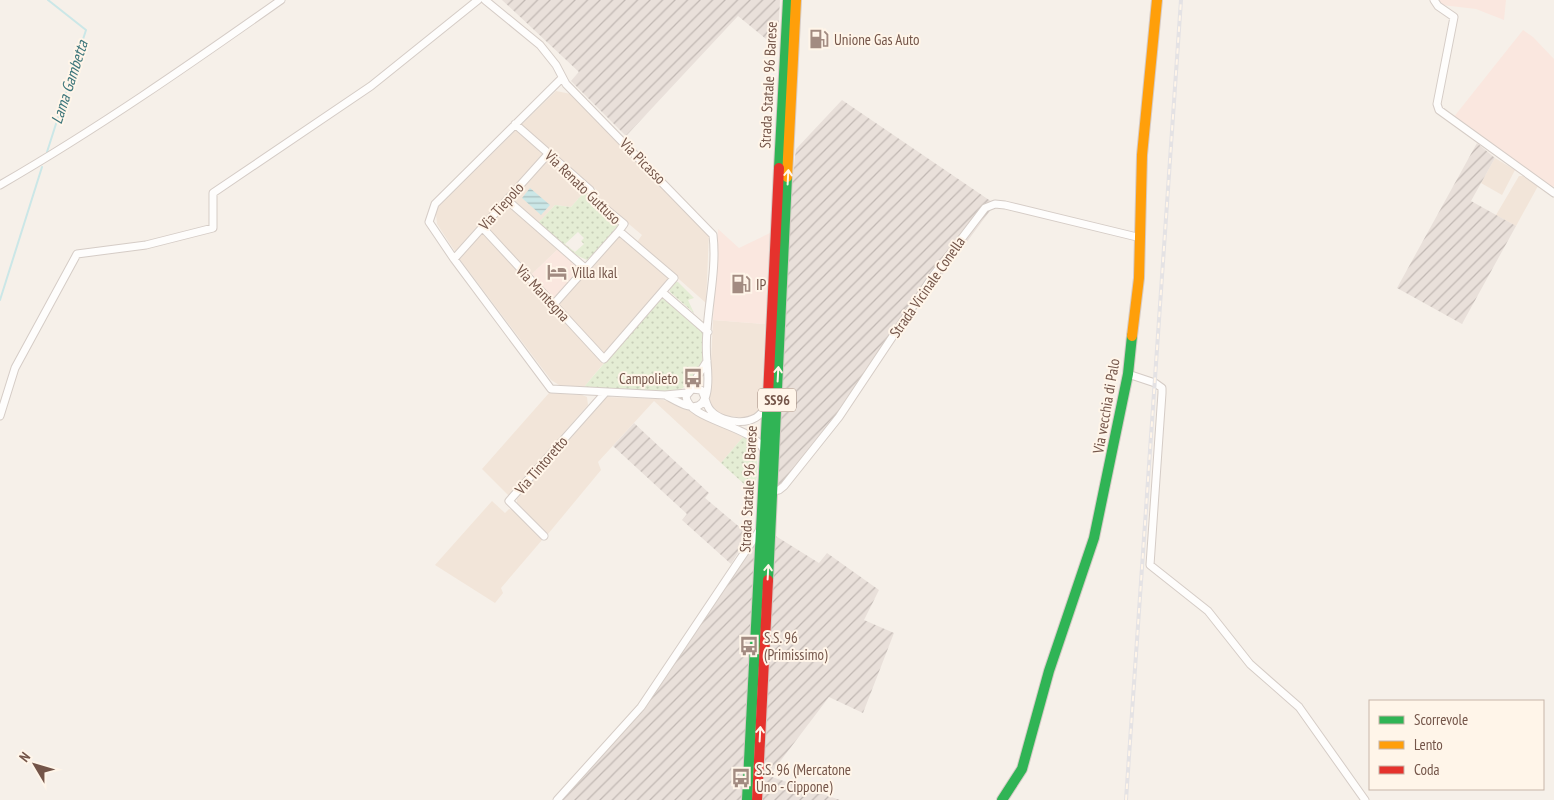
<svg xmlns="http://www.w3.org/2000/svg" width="1554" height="800" viewBox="0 0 1554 800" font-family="'PT Sans Narrow',sans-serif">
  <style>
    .residential { fill: #f2e5d9 }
    .commercial { fill: #fae7df }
    .industrial { fill: url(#industrial-furrows) }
    .grass { fill: url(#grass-dots); fill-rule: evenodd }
    .water { fill: url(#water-rules) }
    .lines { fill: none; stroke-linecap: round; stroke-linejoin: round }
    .stream { stroke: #cbe7e7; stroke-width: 2 }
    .street-casing { stroke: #d5ccc6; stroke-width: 9 }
    .fast-casing { stroke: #d6cbc6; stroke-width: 12 }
    .slow-casing { stroke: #d6cbc6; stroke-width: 12 }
    .jam-casing { stroke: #d6cbc6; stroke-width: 12 }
    .street { stroke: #fefdfc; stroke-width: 7 }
    .fast { stroke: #30b455; stroke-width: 10 }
    .slow { stroke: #ff9f0a; stroke-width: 10 }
    .jam { stroke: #e5322d; stroke-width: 10 }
    .rail-casing { stroke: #e4e2e4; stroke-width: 4 }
    .rail { stroke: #fff5e9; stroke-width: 2; stroke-dasharray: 5.5; stroke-linecap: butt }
    .oneway { stroke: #fff5e9 }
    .labels { text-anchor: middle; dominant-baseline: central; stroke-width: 4; stroke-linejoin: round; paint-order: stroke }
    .shield { fill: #fff5e9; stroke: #9e8579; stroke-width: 1 }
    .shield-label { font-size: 14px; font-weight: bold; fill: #745549 }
    .poi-label { font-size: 15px; fill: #745549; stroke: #fff5e9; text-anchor: start }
    .street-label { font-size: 15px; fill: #745549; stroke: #fff5e9 }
    .water-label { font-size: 16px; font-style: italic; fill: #3c757a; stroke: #fff5e9 }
  </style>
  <defs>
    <pattern id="industrial-furrows" width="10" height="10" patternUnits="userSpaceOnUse" patternTransform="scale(1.25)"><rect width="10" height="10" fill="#e9e0da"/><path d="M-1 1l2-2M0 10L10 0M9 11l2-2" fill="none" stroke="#c1b8b3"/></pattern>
    <pattern id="grass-dots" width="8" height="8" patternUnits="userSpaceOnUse" patternTransform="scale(1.25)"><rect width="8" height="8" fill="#e4edd4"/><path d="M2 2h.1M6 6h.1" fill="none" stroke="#c7cdb8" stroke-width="1.8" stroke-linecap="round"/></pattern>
    <pattern id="water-rules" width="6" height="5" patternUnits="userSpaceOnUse" patternTransform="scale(1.25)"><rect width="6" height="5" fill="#cbe7e7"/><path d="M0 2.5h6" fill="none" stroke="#a9bebd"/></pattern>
  </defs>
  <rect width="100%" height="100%" fill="#f6f0e9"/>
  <path class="residential" d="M556 91 571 94 709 233 706 303 637 242 642 235 599 199V192L521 125Z
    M517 129 546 153 456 253 437 224 436 214 438 207Z
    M1495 158 1515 170 1502 195 1481 183Z
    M549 159 586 190 571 207 555 205 538 223 511 200Z
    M1519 176H1523L1538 186 1516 226 1496 215Z
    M507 203 559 248 531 275 486 228Z
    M483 232 604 363 584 387 559 385 551 380 459 258Z
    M620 234 670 279 605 354 558 304Z
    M713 320 765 324 761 408 754 415 746 418 721 415 715 412 709 403Z
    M549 393 582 395 587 397 588 405 509 496 482 469Z
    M607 397 659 399 671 402 743 437 721 463 654 401 598 462 601 470 548 534 517 503V499Z
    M492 501 505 513 509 509 513 510 542 540 501 588 503 593 495 603 435 565Z"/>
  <path class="commercial" d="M1436 0H1506L1504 20 1476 9 1442 5Z
    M1523 30 1533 37 1554 59V186L1552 188 1453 118Z
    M718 229 739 248 770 233 765 324 713 320Z
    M559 248 583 268 554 300 531 275Z"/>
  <path class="industrial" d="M502 0H780L777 48 738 16 626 136 571 81 579 72Z
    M842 100 995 204 776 498 792 183 796 149Z
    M1477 143 1495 158 1471 201 1516 226 1462 324 1397 288Z
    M634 423 709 493 705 498 749 535 731 564 682 520 687 514 613 446Z
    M761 527 819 563 827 553 879 590 864 620 894 633 863 713 829 697 769 776 840 800H557L641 707Z"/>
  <path class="grass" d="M586 190 618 225 616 230 587 260 576 255 538 223 555 205 571 207ZM578 232 584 238 581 241 584 244 575 252 565 244Z
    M674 282H678L694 298 688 300 694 313 670 292V288Z
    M662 295 705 332 702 367 683 388 675 392 584 387Z
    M743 437C764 448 756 473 755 494L721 463Z"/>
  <path class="water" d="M530 188 550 205 541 215 522 198Z"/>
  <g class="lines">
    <path class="stream" d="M47 152 86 30 48 0
      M0 300 42 167"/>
    <defs>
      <path id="street" d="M485 0 540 45 556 65 566 84 713 235C718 276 703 320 707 362 708 372 710 395 702 403 694 413 675 400 667 396
        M1434 0 1438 6 1454 17 1437 104 1439 110 1554 193
        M562 78 435 204 429 222 454 259 551 389 665 395 687 393
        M515 124 590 190 596 201 624 224 619 231 674 278 662 292 708 332
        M0 185C97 129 189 65 281 0
        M507 200 586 269
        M482 227 604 359 662 292
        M454 259 549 153
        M554 304 619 231
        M1128 374 1155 383 1162 388V393L1150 565 1208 611 1250 664 1299 707 1365 800
        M689 390 707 361
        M0 416 15 368 77 254 146 245 213 228V193L371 86 478 0
        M764 451C755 425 687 421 686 396L692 389 701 390C706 396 705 405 711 411 724 425 758 427 765 406
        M772 491 779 490 784 486 839 417 933 276 985 208 995 204 1005 205 1141 238
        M544 536 509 501 605 393
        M557 800 641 707 759 531"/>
      <path id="fast" d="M779 168 788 0
        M768 580 787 177
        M747 800 768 395
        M1002 800 1022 769 1049 671 1094 538 1128 374 1132 336"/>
      <path id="slow" d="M787 177 796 0
        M1132 336 1139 278 1142 155 1157 0"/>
      <path id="jam" d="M768 395 779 168
        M757 800 768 580"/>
    </defs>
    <use href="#street" class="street-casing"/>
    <use href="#fast" class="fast-casing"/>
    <use href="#slow" class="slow-casing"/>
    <use href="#jam" class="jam-casing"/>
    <use href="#street" class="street"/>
    <use href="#fast" class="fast"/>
    <use href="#slow" class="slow"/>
    <use href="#jam" class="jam"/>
    <defs>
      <path id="rail" d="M1126 800 1181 0"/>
    </defs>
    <use href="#rail" class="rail-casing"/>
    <use href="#rail" class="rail"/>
  </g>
  <defs><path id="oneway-shaft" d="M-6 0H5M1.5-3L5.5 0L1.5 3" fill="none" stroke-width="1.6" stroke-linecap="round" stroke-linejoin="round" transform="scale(1.25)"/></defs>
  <g class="oneway">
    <use href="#oneway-shaft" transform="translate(788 177) rotate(-87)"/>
    <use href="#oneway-shaft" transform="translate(778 374) rotate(-87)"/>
    <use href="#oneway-shaft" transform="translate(768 572) rotate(-87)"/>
    <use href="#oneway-shaft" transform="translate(760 734) rotate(-87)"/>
  </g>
  <defs>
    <symbol id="fuel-bare" viewBox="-9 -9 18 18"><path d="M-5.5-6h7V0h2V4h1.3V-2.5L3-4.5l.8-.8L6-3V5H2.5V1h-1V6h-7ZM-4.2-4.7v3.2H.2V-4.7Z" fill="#a28b81" stroke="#fff5e9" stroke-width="2.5" paint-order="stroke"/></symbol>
    <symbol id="hotel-bare" viewBox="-9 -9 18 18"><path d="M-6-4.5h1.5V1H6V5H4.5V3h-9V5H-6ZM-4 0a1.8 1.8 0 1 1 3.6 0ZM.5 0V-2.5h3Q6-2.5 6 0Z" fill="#a28b81" stroke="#fff5e9" stroke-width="2.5" paint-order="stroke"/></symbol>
    <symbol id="bus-bare" viewBox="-9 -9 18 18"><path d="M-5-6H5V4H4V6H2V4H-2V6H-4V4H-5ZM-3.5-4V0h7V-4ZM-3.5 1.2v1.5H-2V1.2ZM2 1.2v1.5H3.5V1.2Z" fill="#a28b81" stroke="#fff5e9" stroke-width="2.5" paint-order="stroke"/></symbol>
  </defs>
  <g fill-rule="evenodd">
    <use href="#fuel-bare" x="805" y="25" width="28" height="28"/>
    <use href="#hotel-bare" x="543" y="258" width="28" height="28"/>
    <use href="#fuel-bare" x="727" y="270" width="28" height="28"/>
    <use href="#bus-bare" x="679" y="364" width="28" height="28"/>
    <use href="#bus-bare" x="735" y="632" width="28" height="28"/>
    <use href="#bus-bare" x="727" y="764" width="28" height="28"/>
  </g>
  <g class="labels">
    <rect class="shield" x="758" y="388.5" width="38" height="23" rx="4"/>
    <g class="shield-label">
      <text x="777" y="400">SS96</text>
    </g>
    <g class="poi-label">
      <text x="834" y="39">Unione Gas Auto</text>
      <text x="572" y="272">Villa Ikal</text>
      <text x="756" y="284">IP</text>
      <text x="678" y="378" text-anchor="end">Campolieto</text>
      <text x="764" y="637">S.S. 96<tspan x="764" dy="17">(Primissimo)</tspan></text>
      <text x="756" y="769">S.S. 96 (Mercatone<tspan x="756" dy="17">Uno - Cippone)</tspan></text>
    </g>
    <g class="street-label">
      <text transform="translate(768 85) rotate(-87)">Strada Statale 96 Barese</text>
      <text transform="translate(643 161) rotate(45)">Via Picasso</text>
      <text transform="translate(583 187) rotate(44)">Via Renato Guttuso</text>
      <text transform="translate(501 206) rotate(-48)">Via Tiepolo</text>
      <text transform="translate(927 287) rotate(-55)">Strada Vicinale Conella</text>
      <text transform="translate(543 293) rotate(47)">Via Mantegna</text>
      <text transform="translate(1106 406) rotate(-80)">Via vecchia di Palo</text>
      <text transform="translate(541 465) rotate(-49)">Via Tintoretto</text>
      <text transform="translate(748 489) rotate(-87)">Strada Statale 96 Barese</text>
    </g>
    <g class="water-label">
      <text transform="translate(69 82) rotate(-72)">Lama Gambetta</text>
    </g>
  </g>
  <rect x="1369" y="700" width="175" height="90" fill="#fff5e9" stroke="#c7b5a9"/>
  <rect x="1379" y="716" width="25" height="8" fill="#30b455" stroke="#c7b5a9"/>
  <text x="1414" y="725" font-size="15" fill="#745549">Scorrevole</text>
  <rect x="1379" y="741" width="25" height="8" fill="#ff9f0a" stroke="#c7b5a9"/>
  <text x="1414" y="750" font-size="15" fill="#745549">Lento</text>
  <rect x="1379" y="766" width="25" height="8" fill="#e5322d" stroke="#c7b5a9"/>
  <text x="1414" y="775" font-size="15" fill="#745549">Coda</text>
  <g transform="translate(35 765) rotate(308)" stroke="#fff5e9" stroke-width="4" paint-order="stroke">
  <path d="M0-4L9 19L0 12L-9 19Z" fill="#745549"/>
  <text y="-8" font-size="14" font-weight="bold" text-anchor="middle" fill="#745549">N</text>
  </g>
</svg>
